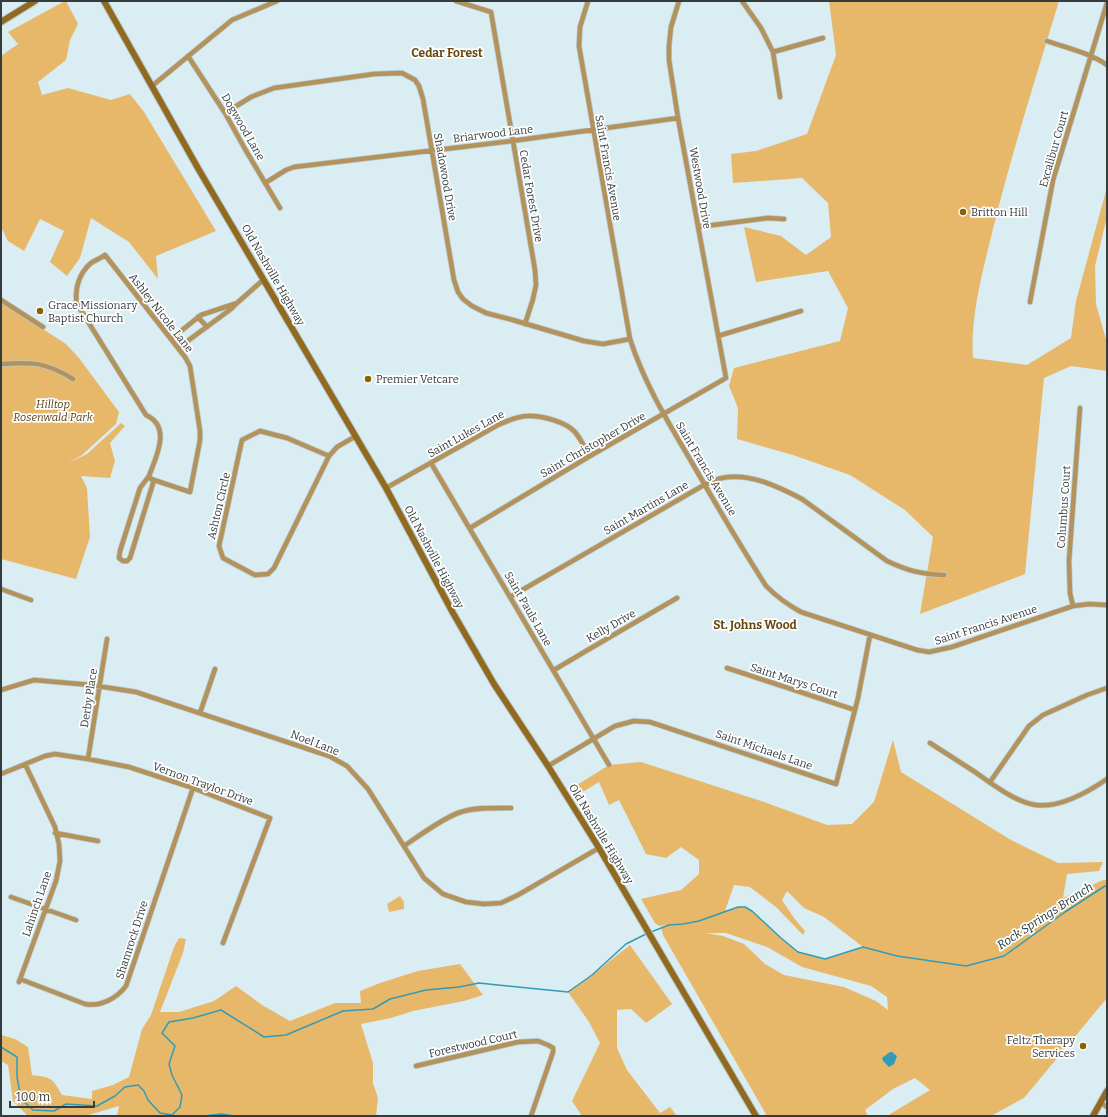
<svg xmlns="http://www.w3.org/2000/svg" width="1108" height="1117" viewBox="0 0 1108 1117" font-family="Bitter,serif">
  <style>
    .green { fill: #e8b86a; fill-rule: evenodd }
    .water { fill: #329cb7 }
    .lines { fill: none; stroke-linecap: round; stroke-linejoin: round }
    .stream { stroke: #329cb7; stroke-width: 1.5 }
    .street-casing { stroke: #b8cacf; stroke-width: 6 }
    .secondary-casing { stroke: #b8cacf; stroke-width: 8 }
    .street { stroke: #b4925b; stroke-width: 4.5 }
    .secondary { stroke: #926a1f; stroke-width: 6 }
    .poi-dot { fill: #8b6102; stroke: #fff; stroke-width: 1.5 }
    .labels { text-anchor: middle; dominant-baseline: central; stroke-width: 3.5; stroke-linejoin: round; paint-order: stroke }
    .street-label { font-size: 11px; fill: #343c3e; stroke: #fff }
    .poi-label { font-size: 11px; fill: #343c3e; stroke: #fff; text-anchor: start }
    .park-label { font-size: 11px; font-style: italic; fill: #57411a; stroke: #fff }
    .neighbourhood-label { font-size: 12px; font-weight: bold; fill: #664810; stroke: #fff }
    .water-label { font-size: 12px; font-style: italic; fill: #182f35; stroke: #fff }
  </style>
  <rect width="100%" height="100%" fill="#d9edf3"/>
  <path class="green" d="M65 1H66L78 24 70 40 66 60 38 82 42 95 68 88 111 100 130 94 144 112 216 231 156 256 158 279 129 242 91 218 80 258 67 276 50 262 64 231 40 219 24 251 8 241 1 227V56L18 44 8 32Z
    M829 1H1059C1036 77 1012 152 993 229 983 270 970 316 973 358L1027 365 1071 338 1076 301 1107 187V217L1095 266 1096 304 1107 343V371L1071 366 1044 378 1025 574 920 614 933 537 905 510 850 475 793 455 737 439 738 408 729 386 734 368 840 341 848 308 828 271 756 282 744 227 781 236 806 255 831 237 828 203 802 178 733 183 731 154 756 151 807 134 836 55Z
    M1 302 66 344 79 358 119 412 116 424 82 455 68 463 87 454 121 423 125 426 110 443 115 461 110 478 81 476 87 488 90 537 76 579 1 559Z
    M893 740 901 772 1011 840 1058 863 1103 862 1099 871 1067 874 1063 898 1103 880H1107V998L1024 1098 991 1116H887L930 1090 915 1078 893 1089 865 1110 868 1116H767L663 935 661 927 667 925 659 926 655 923 641 899 681 890 699 874V860L681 847 666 858 646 854 619 800 609 805 599 782 578 795 574 789 577 785 609 765 641 762 761 801 827 825 852 824 874 802ZM734 885 750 887 776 907 803 935 805 931 794 918 782 900 787 891 804 908 824 917 863 947 825 959 798 952 781 938 752 911 745 907H738L725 911ZM706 933H726L767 947 802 967 871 986 887 997 888 1010 876 1001 844 987 784 975 765 964 744 944 723 936Z
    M400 896 404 902V909L389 912 387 904Z
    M179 938 186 939 183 953 160 1012H179L214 1001 236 986 262 1005 290 1021 335 1003H361L360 991 380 983 418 971 460 964 483 995 464 1001 413 1011 391 1018 361 1024 373 1063V1083L378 1098 376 1116H117L119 1106 85 1116H28L13 1101 8 1065 1 1061V1035L15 1039 28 1047 32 1075C52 1077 53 1079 62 1095L92 1099V1091L113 1085 129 1077 142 1029 151 1015 174 947Z
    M630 945 672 1004 646 1023 631 1009 617 1010V1048L627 1070 660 1113 670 1107 677 1116H582L572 1101 600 1043 589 1022 568 992 592 975Z"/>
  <path class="water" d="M890 1052H892L897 1056 894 1064 889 1067 883 1061 882 1058Z"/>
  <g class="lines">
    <path class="stream" d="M651 932 669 925 683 924 699 921 738 907H745L752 911 781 938 798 952 825 959 863 947 897 956 966 966 1004 956 1065 912 1105 886H1107
      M1 1047 17 1057V1077L21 1099 33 1110 54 1111 66 1104 97 1106 115 1096 125 1087 138 1085 144 1091 148 1100 160 1113 172 1115 180 1107 182 1095 172 1075 169 1064 175 1046 162 1033 169 1022 193 1018 221 1010 264 1037 286 1035 343 1011 373 1009 390 999 426 990 459 987 479 983 568 992 592 975 626 944 648 933
      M204 1116 221 1114 235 1116"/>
    <defs>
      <path id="street" d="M456 1 491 12 535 270 536 285 533 299 525 324
        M588 1 580 27 579 46 630 339C644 383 668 422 691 461 715 503 740 545 766 586 777 597 788 605 801 612L917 650 929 652 952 647 1073 606 1089 604 1107 605
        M742 1 761 28 773 52 780 97
        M1047 41C1067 48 1090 53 1107 65
        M773 52 823 38
        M188 56 225 113 245 149 280 208
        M152 86 232 20 277 1
        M225 113 251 97 274 88 374 74 402 73 415 80 419 86 423 99 454 280 458 292 463 299 472 306 486 313 513 320 584 341 603 344 630 339
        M265 183 286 170 294 167 512 141 678 118
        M698 227 768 218 784 219
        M1 300 43 327
        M1030 302 1053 180 1107 3
        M198 317 207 327
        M718 336 801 311
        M171 339 201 315 237 303
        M178 348 231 309 237 303 263 280
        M1 364C32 362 46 362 73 379
        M329 456 287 438 260 431 242 440 219 546 223 558 255 575 268 574 274 568 329 456 337 447 356 436
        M431 463 609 765
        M149 476 140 488 120 551 119 558 123 561H127L130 558 154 480 190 492 200 440V431L190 366 185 357 105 255C101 258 96 260 91 263 79 273 74 290 77 304L146 415C172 427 156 457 149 476L151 479 154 480
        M386 488 498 425C507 421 517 416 528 416 541 415 566 422 575 432 581 439 585 449 590 456
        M470 528 590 456 726 378 678 118 669 60V46L671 27 679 1
        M1 589 31 600
        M510 597 704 485C710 483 716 479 722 478 749 472 779 487 802 499L887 561C908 571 921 574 944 575
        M1073 606 1070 593 1069 561 1080 408
        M727 668 855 710
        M554 670 586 651 677 598
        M1 690 34 680 91 685 136 692 329 756 347 766 368 789 424 878 443 894 466 902 484 904 501 903 518 895 599 848
        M200 713 215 669
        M930 743C944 752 958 761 972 770 990 782 1014 802 1036 805 1060 808 1088 792 1107 779
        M88 759 107 639
        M548 766 615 726 634 721 650 722 836 784 858 698 870 635
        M1 774 45 756 55 754 88 759 129 767 193 788 270 818 223 943
        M990 782 1029 726 1043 715 1087 695 1107 688
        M55 833 98 841
        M404 846C419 836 444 817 461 812 476 807 495 808 511 808
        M11 897 76 920
        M20 979 85 1004C101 1007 117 998 126 986L193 788
        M19 982 56 881 60 861 59 844 55 827 25 764
        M416 1066 518 1042 538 1041 548 1045 553 1048V1052L531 1116
        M1101 1103 1107 1107"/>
      <path id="secondary" d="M104 1 199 170 386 488 453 613 494 684 548 766 599 848 756 1116
        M1 22 35 1
        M1093 1116 1107 1091"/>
    </defs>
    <use href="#street" class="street-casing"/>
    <use href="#secondary" class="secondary-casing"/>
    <use href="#street" class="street"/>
    <use href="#secondary" class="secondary"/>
  </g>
  <g class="poi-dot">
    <circle cx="963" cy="212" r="4"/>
    <circle cx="40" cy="311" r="4"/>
    <circle cx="368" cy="379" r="4"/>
    <circle cx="1083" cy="1046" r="4"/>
  </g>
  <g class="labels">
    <g class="street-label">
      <text transform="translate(243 127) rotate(60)">Dogwood Lane</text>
      <text transform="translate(493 134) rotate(-7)">Briarwood Lane</text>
      <text transform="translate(1054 149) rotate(-74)">Excalibur Court</text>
      <text transform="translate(608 168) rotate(80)">Saint Francis Avenue</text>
      <text transform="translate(445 177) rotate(80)">Shadowood Drive</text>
      <text transform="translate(700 188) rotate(80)">Westwood Drive</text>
      <text transform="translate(531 196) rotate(80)">Cedar Forest Drive</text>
      <text transform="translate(273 275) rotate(60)">Old Nashville Highway</text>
      <text transform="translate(161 313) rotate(52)">Ashley Nicole Lane</text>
      <text transform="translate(466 434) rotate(-29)">Saint Lukes Lane</text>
      <text transform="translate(593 445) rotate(-30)">Saint Christopher Drive</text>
      <text transform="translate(706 469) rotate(59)">Saint Francis Avenue</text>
      <text transform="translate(219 506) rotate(-77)">Ashton Circle</text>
      <text transform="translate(1064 507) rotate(-86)">Columbus Court</text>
      <text transform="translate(646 508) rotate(-30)">Saint Martins Lane</text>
      <text transform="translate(434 557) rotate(62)">Old Nashville Highway</text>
      <text transform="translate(528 609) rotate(60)">Saint Pauls Lane</text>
      <text transform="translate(986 625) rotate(-18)">Saint Francis Avenue</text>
      <text transform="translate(611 626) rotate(-30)">Kelly Drive</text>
      <text transform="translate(794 681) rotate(18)">Saint Marys Court</text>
      <text transform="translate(89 698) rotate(-81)">Derby Place</text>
      <text transform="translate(315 743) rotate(21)">Noel Lane</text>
      <text transform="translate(764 750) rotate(19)">Saint Michaels Lane</text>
      <text transform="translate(203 784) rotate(20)">Vernon Traylor Drive</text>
      <text transform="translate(601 834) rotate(59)">Old Nashville Highway</text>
      <text transform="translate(37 904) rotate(-71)">Lahinch Lane</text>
      <text transform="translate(132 940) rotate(-72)">Shamrock Drive</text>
      <text transform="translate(473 1044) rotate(-13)">Forestwood Court</text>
    </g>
    <g class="poi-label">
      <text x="971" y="212">Britton Hill</text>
      <text x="48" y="305">Grace Missionary<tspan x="48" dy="13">Baptist Church</tspan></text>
      <text x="376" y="379">Premier Vetcare</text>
      <text x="1075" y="1040" text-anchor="end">Feltz Therapy<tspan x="1075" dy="13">Services</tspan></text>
    </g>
    <g class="park-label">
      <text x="53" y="404">Hilltop<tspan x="53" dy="13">Rosenwald Park</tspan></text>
    </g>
    <g class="neighbourhood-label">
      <text x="447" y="53">Cedar Forest</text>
      <text x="755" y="625">St. Johns Wood</text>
    </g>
    <g class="water-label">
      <text transform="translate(1045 916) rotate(-33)">Rock Springs Branch</text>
    </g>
  </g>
  <rect width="1108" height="1117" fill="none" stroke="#343c3e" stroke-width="4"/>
  <path d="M10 1101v6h84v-6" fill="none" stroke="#343c3e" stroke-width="2"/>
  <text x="16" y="1101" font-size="12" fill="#343c3e" stroke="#ffffff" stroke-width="3" paint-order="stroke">100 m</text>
</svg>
